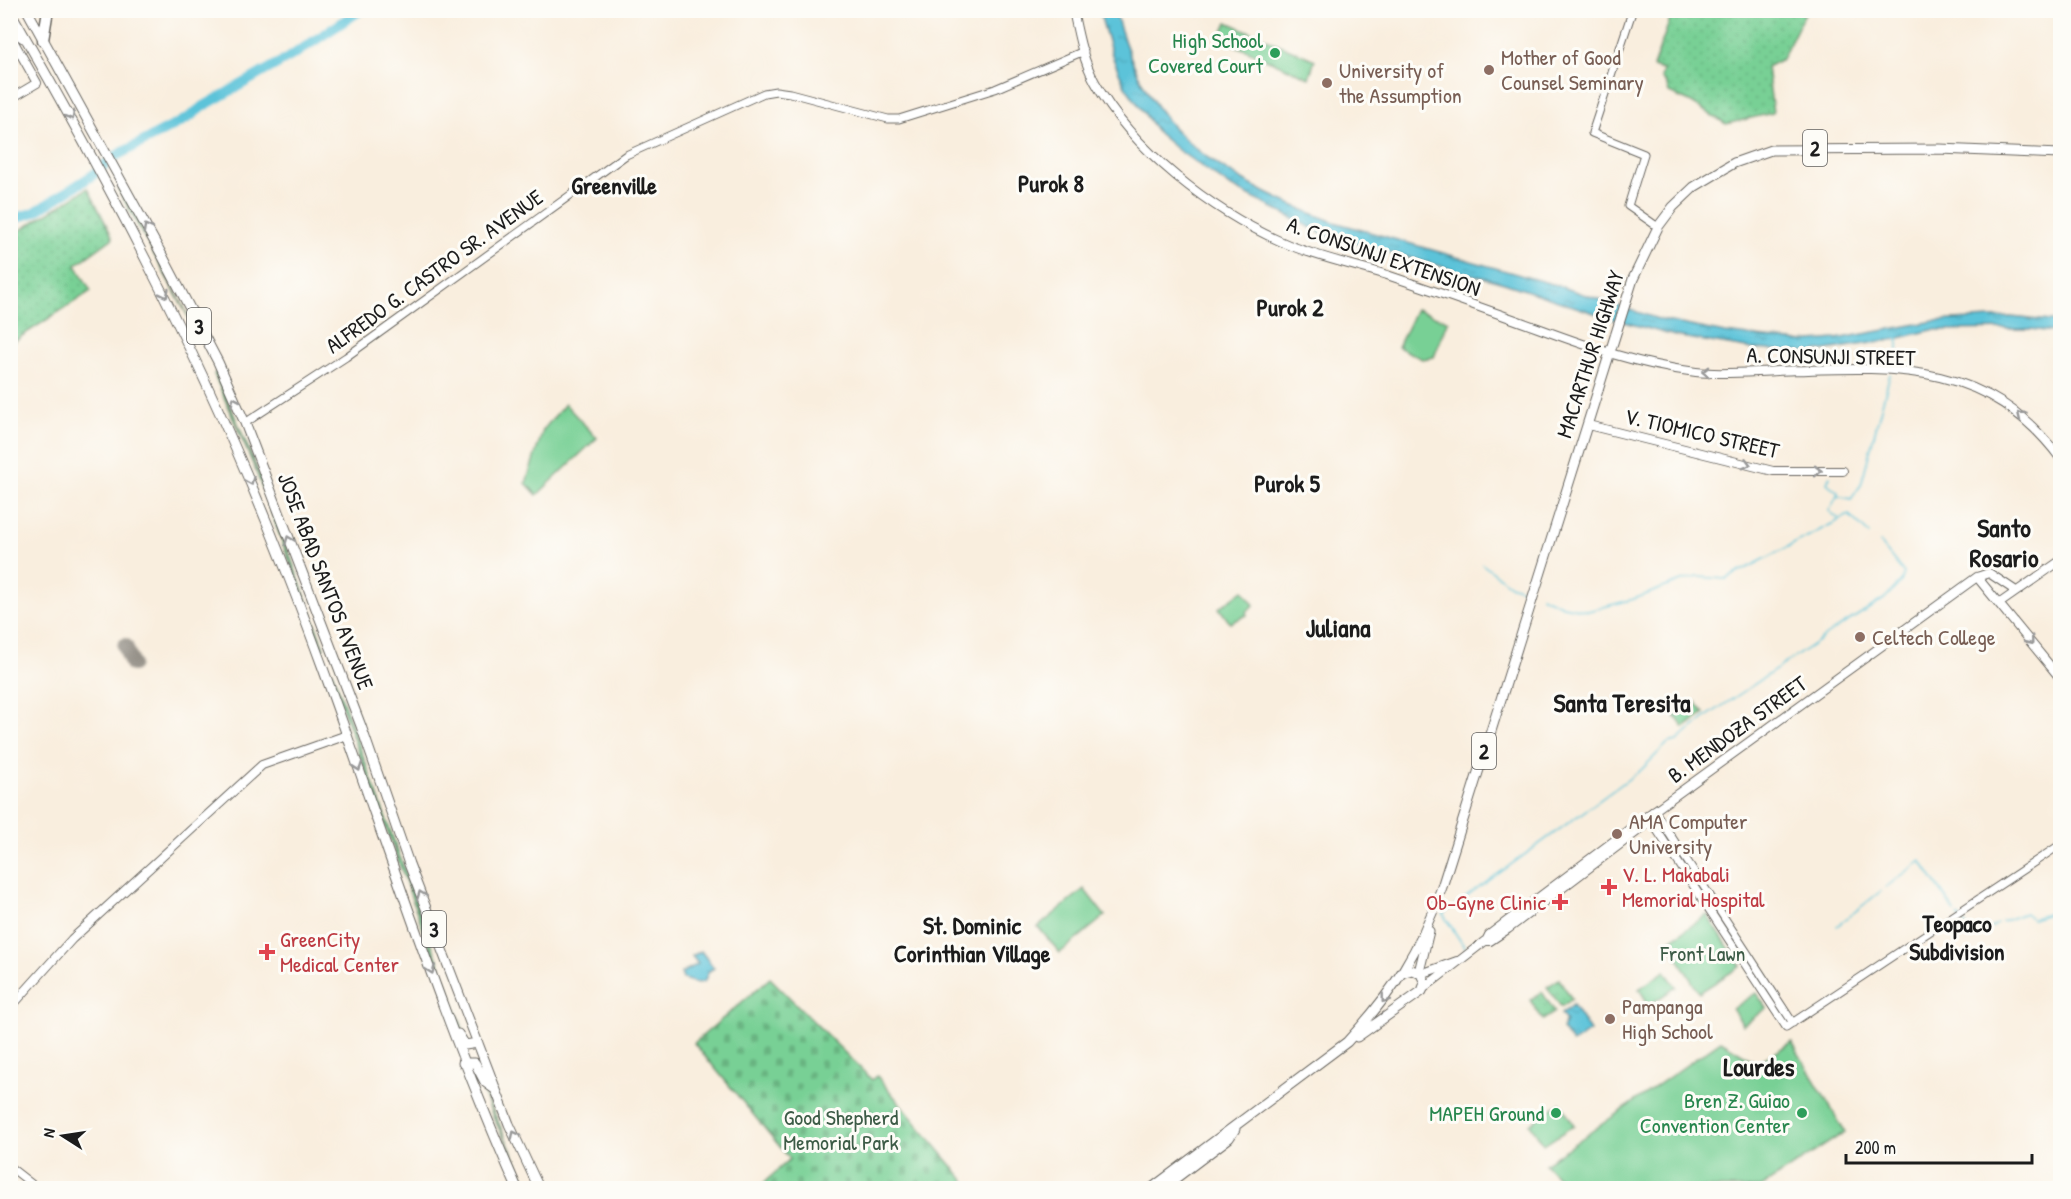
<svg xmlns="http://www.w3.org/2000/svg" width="2071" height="1199" viewBox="0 0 2071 1199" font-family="'Patrick Hand',sans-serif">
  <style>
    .grass { fill: url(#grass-dots); stroke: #4a7658; stroke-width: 1.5 }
    .cemetery { fill: url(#cemetery-stones); stroke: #4a7658; stroke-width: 1.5 }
    .park { fill: #78d095; stroke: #4a7658; stroke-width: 1.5 }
    .water { fill: url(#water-ripples); stroke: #3c707a; stroke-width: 1.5 }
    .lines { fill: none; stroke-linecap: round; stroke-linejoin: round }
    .stream { stroke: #5cc3d9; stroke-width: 1.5 }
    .river { stroke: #5cc3d9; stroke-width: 10 }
    .taxiway { stroke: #8a857d; stroke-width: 16 }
    .tertiary-casing { stroke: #696660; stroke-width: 9 }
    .secondary-casing { stroke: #696660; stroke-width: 10 }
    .trunk-casing { stroke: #696660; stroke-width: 11 }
    .motorway-casing { stroke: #696660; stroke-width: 13 }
    .tertiary { stroke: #fff; stroke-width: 7 }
    .secondary { stroke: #fff; stroke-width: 8 }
    .trunk { stroke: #fff; stroke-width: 9 }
    .motorway { stroke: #fff; stroke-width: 10 }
    .oneway { stroke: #999 }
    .leisure-dot { fill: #2e9e5b; stroke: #fdfcf7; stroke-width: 2 }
    .education-dot { fill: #8d6e63; stroke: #fdfcf7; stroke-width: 2 }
    .health-dot { fill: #e0444e; stroke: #fdfcf7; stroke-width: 2 }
    .labels { text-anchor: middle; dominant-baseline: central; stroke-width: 6; stroke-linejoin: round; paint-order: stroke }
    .shield { fill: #fdfcf7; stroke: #605f5e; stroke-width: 1.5 }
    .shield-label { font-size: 21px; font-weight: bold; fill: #1c1c1c }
    .leisure-label { font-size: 22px; fill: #27864d; stroke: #fdfcf7; text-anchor: end }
    .education-label { font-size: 22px; fill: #785e54; stroke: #fdfcf7; text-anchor: start }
    .street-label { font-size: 22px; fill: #1c1c1c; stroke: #fdfcf7 }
    .health-label { font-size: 22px; fill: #be3a42; stroke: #fdfcf7; text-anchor: start }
    .park-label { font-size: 22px; fill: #3c5b46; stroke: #fdfcf7 }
    .neighbourhood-label { font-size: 24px; font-weight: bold; fill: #1c1c1c; stroke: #fdfcf7 }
    .quarter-label { font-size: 26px; font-weight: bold; fill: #1c1c1c; stroke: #fdfcf7 }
  </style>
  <defs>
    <pattern id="grass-dots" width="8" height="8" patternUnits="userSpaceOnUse" patternTransform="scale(1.5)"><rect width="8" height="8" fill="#78d095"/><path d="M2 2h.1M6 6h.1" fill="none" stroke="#67b280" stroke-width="1.8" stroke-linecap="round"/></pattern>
    <pattern id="cemetery-stones" width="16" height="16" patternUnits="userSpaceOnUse" patternTransform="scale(1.5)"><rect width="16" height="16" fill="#78d095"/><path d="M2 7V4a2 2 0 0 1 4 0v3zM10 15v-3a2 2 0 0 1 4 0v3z" fill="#67b280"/></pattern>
    <pattern id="water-ripples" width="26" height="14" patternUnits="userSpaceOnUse" patternTransform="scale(1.5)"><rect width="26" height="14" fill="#5cc3d9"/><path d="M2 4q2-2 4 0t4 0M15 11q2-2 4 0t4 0" fill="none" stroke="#4fa7ba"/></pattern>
  </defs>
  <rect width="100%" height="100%" fill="#fdfcf7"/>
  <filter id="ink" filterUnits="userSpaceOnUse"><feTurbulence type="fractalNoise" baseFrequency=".0167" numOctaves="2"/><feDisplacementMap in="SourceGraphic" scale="12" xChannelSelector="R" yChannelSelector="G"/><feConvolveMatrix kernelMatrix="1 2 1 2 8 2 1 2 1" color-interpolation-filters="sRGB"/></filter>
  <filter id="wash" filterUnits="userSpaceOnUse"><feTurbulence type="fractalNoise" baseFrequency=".008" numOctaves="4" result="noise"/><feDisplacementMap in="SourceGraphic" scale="24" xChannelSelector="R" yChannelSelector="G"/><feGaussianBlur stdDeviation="1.35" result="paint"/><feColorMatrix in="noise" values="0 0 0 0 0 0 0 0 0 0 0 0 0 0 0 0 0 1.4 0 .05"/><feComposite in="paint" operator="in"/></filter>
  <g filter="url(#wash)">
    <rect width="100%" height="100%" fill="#f9eede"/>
    <path class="grass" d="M1673 11H1806L1782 59 1767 67 1773 113 1726 124 1690 102 1669 93 1666 83 1661 78 1663 70 1653 67Z
      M88 188 113 238 76 265 91 291 11 343V236Z
      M121 188 200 338 118 189Z
      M216 372 266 490 320 637 324 648 322 649 255 469 214 374Z
      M332 671 467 1040 464 1041 329 672Z
      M1559 979 1572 999 1561 1007 1547 987Z
      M1542 992 1555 1012 1543 1020 1530 1000Z
      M473 1066 528 1188 493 1116Z"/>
    <path class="cemetery" d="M770 978 872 1080 877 1076 969 1186 965 1188H758L790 1159 694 1043Z"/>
    <path class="park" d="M1227 22 1315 60 1309 78 1230 43 1221 36Z
      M1416 309 1448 321 1434 357 1422 359 1398 347Z
      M565 404 597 438 537 495 526 483 543 430Z
      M1243 590 1254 605 1246 612 1247 615 1230 623 1219 608Z
      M1696 702 1704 713 1684 728 1675 716Z
      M1084 889 1105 916 1060 953 1038 927Z
      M1707 915 1741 966 1699 993 1668 942Z
      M1665 971 1676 987 1649 1005 1639 989Z
      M1756 993 1767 1008 1743 1025 1732 1009Z
      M1721 1041 1757 1063 1792 1042 1845 1132 1760 1188H1568L1545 1164Z
      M1560 1103 1574 1125 1544 1145 1530 1124Z"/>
    <path class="water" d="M1099 11H1115C1126 50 1141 89 1168 121 1204 166 1281 203 1334 222L1559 286 1661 320 1725 333 1799 342 1836 339 1934 321 2011 317 2060 322V333L2030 329 1932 330 1891 340 1813 352 1752 349 1675 336 1609 318 1504 283 1325 235 1228 185 1178 150 1158 133 1125 86 1113 58Z
      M701 951 714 968 709 971 704 982 696 983 683 979 681 973 698 964 692 956Z
      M1573 1005 1590 1031 1572 1043 1562 1029 1566 1021 1561 1014Z"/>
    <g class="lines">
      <path class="stream" d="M1893 367 1898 356V337
        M1830 476 1827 483 1838 492 1837 495
        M1837 496 1851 499 1861 485 1890 374
        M1837 496 1829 511 1839 519
        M1482 564 1510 585 1528 591
        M1541 596 1563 606 1588 611 1634 599 1684 580 1698 577 1726 579 1849 515 1869 534
        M1886 887 1921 861 1955 912
        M2056 913 2060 911
        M1958 916 1972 933 1984 927 1991 928 1997 924
        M2002 922 2025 913 2032 919 2051 913
        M1837 926 1881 891
        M1465 948 1443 914 1641 770 1668 743 1677 741 1706 717 1839 627 1884 599 1901 582 1904 573 1880 543"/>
      <path class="river" d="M10 220 35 212 93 175 114 157 188 118 202 107 293 55 361 10"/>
      <path class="taxiway" d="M125 646 132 664"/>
    </g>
  </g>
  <g filter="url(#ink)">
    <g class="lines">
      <defs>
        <path id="tertiary" d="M1628 10 1632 12 1592 133 1644 154 1628 206 1658 227
          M245 423 346 357 626 155 764 93 776 91 790 93 888 119H899L995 89 1084 51
          M1654 810 1793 1023
          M1651 821 1786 1027 2060 845
          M10 1167 37 1188"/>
        <path id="secondary" d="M1073 10C1078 34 1083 61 1095 82 1132 150 1212 211 1282 242 1315 257 1352 264 1387 275 1423 287 1460 300 1496 313 1565 337 1623 363 1696 372 1722 375 1750 372 1777 371 1891 367 1985 358 2060 458
          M10 35 37 83 10 99
          M1588 425 1773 471H1843
          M1977 577 2060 678
          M2000 603 2060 561
          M1486 941 1489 935 1506 922 1651 813 1977 577 1989 573 2016 591
          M1421 974 1457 961
          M1424 988 1485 941H1490L1508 929 1651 821
          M10 1008 72 939 262 765 347 735"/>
        <path id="trunk" d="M27 10 163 257 218 362 245 423 361 726 409 864 509 1124 539 1188
          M10 11C105 176 193 342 265 518 356 739 420 970 517 1188
          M10 28 23 38
          M1419 972 1429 931
          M458 1034 465 1045 478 1043
          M1357 1037 1422 991 1425 983 1421 974 1412 970 1405 972
          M463 1063H475L485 1082 496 1090
          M1168 1184 1229 1138 1235 1129
          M1152 1188 1347 1042C1394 991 1419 952 1442 887L1633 279 1658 227 1673 207 1694 187 1734 163 1771 150 1940 149 2060 154"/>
        <path id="motorway" d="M43 40 48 10"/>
      </defs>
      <use href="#tertiary" class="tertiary-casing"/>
      <use href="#secondary" class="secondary-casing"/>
      <use href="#trunk" class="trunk-casing"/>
      <use href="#motorway" class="motorway-casing"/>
      <use href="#tertiary" class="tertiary"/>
      <use href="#secondary" class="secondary"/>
      <use href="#trunk" class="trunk"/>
      <use href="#motorway" class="motorway"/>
    </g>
    <defs><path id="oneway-chevron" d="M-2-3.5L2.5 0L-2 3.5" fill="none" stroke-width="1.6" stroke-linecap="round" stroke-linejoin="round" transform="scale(1.5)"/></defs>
    <g class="oneway">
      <use href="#oneway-chevron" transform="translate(71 116) rotate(60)"/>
      <use href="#oneway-chevron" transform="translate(147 228) rotate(-119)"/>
      <use href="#oneway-chevron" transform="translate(165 294) rotate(64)"/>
      <use href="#oneway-chevron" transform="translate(1706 372) rotate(-179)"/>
      <use href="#oneway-chevron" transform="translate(235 401) rotate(-114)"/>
      <use href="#oneway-chevron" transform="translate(2021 415) rotate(-141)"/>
      <use href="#oneway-chevron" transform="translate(1747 464) rotate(15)"/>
      <use href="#oneway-chevron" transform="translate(1818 471)"/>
      <use href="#oneway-chevron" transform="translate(250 481) rotate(67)"/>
      <use href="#oneway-chevron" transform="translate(289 540) rotate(-112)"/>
      <use href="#oneway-chevron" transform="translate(2030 641) rotate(51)"/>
      <use href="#oneway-chevron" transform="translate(358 767) rotate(71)"/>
      <use href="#oneway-chevron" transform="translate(421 895) rotate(-111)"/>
      <use href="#oneway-chevron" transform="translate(431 970) rotate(69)"/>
      <use href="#oneway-chevron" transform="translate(1385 999) rotate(128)"/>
      <use href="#oneway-chevron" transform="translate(515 1135) rotate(-115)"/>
    </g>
  </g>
  <g class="leisure-dot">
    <circle cx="1275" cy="53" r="6"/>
    <circle cx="1556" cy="1113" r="6"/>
    <circle cx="1802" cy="1113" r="6"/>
  </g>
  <g class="education-dot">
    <circle cx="1489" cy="70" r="6"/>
    <circle cx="1327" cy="83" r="6"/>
    <circle cx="1860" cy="637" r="6"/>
    <circle cx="1617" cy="834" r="6"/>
    <circle cx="1610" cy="1019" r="6"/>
  </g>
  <g class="health-dot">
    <path d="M1606 878h6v6h6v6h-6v6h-6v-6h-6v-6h6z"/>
    <path d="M1557 893h6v6h6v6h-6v6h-6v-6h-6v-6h6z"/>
    <path d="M264 943h6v6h6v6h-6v6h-6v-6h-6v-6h6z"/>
  </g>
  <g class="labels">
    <g class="shield">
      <rect x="1803" y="130" width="24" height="36" rx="4.5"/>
      <rect x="187" y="308" width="24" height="36" rx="4.5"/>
      <rect x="1472" y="733" width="24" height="36" rx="4.5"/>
      <rect x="422" y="911" width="24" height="36" rx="4.5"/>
    </g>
    <g class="shield-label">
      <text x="1815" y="148">2</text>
      <text x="199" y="326">3</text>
      <text x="1484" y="751">2</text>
      <text x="434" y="929">3</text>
    </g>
    <g class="leisure-label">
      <text x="1263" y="40">High School<tspan x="1263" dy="25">Covered Court</tspan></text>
      <text x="1790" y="1100">Bren Z. Guiao<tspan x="1790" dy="25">Convention Center</tspan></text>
      <text x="1544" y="1113">MAPEH Ground</text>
    </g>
    <g class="education-label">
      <text x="1501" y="57">Mother of Good<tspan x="1501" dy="25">Counsel Seminary</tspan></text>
      <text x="1339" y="70">University of<tspan x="1339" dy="25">the Assumption</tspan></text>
      <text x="1872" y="637">Celtech College</text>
      <text x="1629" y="821">AMA Computer<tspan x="1629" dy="25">University</tspan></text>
      <text x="1622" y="1006">Pampanga<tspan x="1622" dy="25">High School</tspan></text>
    </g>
    <g class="street-label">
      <text transform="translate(1384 256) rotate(19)">A. CONSUNJI EXTENSION</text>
      <text transform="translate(434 271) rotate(-36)">ALFREDO G. CASTRO SR. AVENUE</text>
      <text transform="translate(1590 354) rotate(-72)">MACARTHUR HIGHWAY</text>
      <text transform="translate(1831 356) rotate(1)">A. CONSUNJI STREET</text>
      <text transform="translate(1702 433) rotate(13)">V. TIOMICO STREET</text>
      <text transform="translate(326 581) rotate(69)">JOSE ABAD SANTOS AVENUE</text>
      <text transform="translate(1737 729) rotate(-36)">B. MENDOZA STREET</text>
    </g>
    <g class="health-label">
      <text x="1622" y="874">V. L. Makabali<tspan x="1622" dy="25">Memorial Hospital</tspan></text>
      <text x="1546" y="902" text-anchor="end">Ob-Gyne Clinic</text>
      <text x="280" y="939">GreenCity<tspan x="280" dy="25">Medical Center</tspan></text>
    </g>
    <g class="park-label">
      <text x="1703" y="953">Front Lawn</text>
      <text x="841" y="1117">Good Shepherd<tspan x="841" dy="25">Memorial Park</tspan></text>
    </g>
    <g class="neighbourhood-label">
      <text x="1051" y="183">Purok 8</text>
      <text x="614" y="185">Greenville</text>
      <text x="1290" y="307">Purok 2</text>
      <text x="1287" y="483">Purok 5</text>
      <text x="1957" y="923">Teopaco<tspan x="1957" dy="28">Subdivision</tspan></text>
      <text x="972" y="925">St. Dominic<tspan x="972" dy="28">Corinthian Village</tspan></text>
    </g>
    <g class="quarter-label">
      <text x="2004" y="527">Santo<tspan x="2004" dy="30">Rosario</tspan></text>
      <text x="1338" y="627">Juliana</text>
      <text x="1622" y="702">Santa Teresita</text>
      <text x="1759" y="1066">Lourdes</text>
    </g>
  </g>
  <rect width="2071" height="1199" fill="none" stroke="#fdfcf7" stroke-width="36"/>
  <g transform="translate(63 1136) rotate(282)" stroke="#fdfcf7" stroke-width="4.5" paint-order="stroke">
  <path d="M0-4.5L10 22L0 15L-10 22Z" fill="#1c1c1c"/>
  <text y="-9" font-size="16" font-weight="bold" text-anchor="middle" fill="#1c1c1c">N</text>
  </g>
  <path d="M1846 1154v9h186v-9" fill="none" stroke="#1c1c1c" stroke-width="3"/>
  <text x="1855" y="1154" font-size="18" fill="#1c1c1c" stroke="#fdfcf7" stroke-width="4.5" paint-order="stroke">200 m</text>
</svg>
